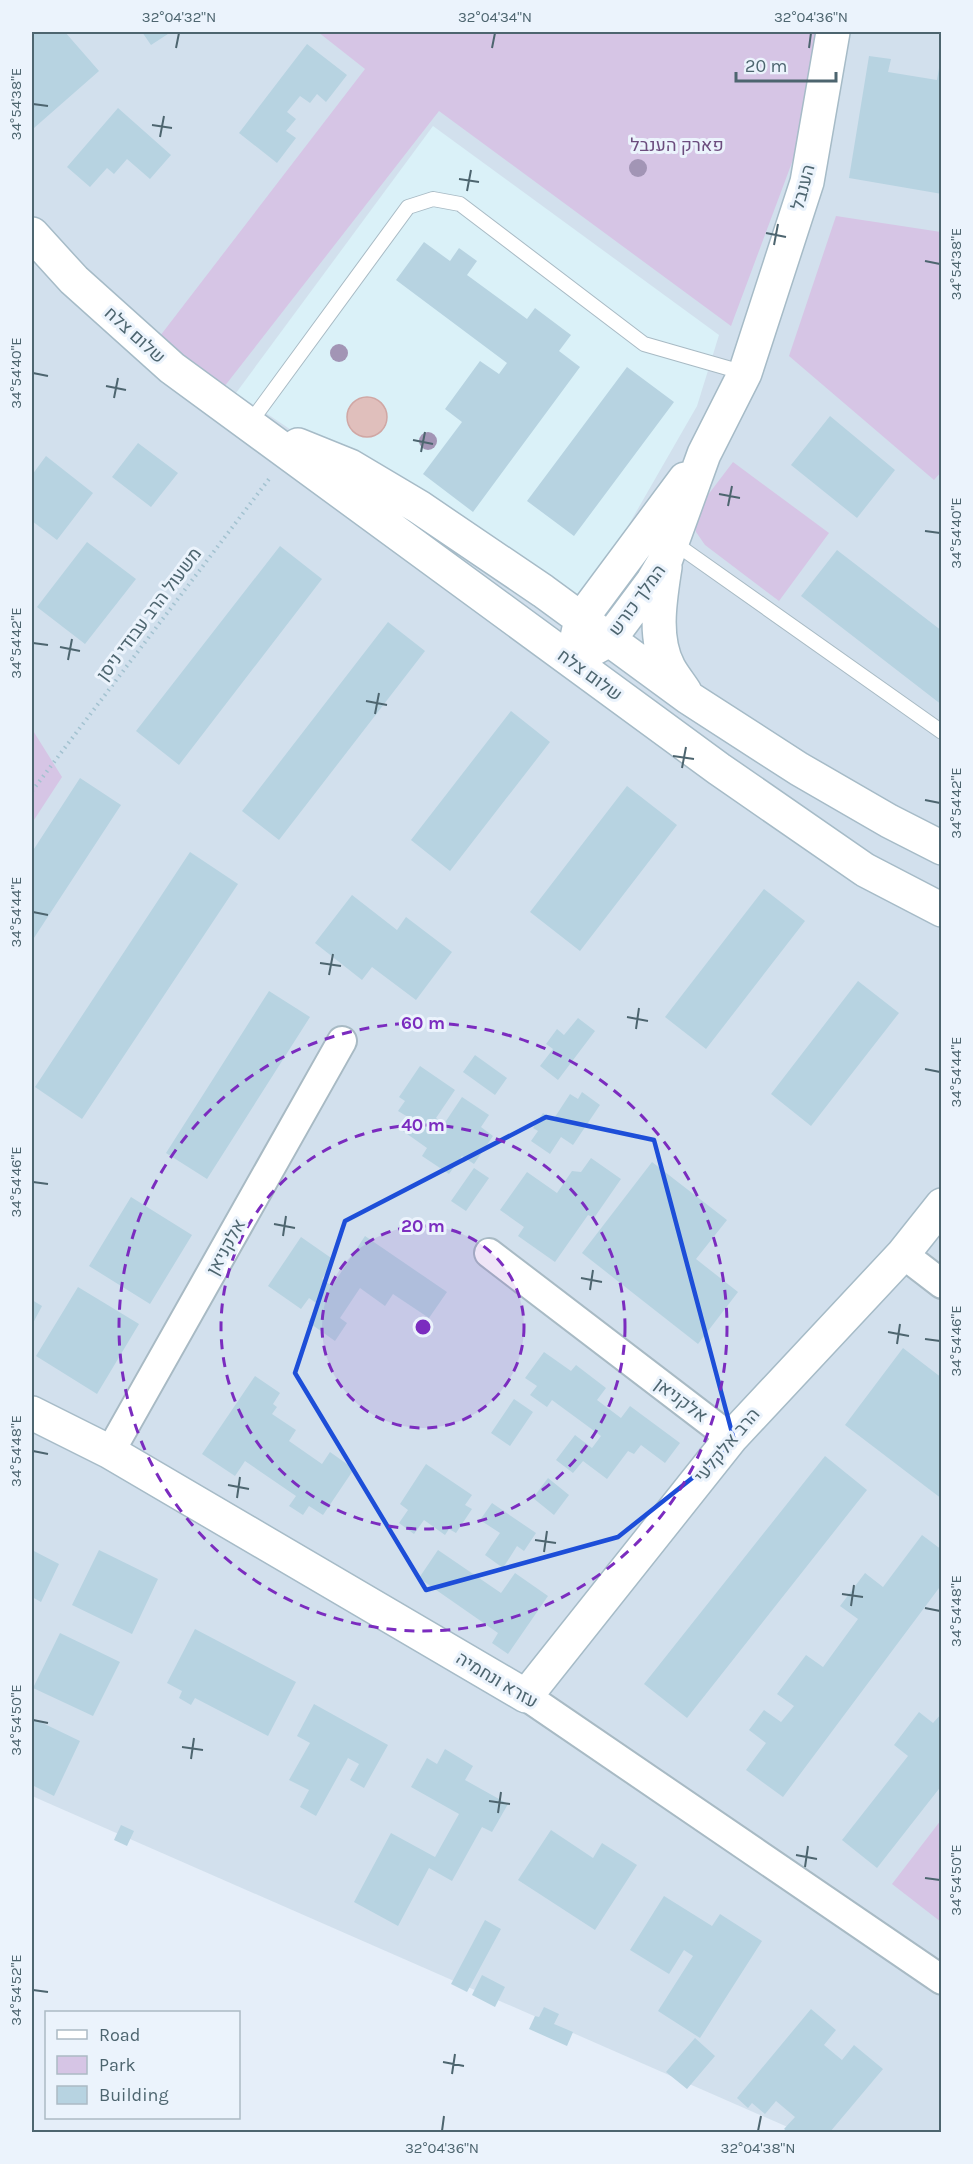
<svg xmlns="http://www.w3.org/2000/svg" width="973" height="2164" viewBox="0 0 973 2164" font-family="Karla,Heebo,sans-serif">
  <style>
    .residential { fill: #d2e0ed }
    .commercial { fill: #daf1f8 }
    .green { fill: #d6c5e5 }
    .water { fill: #e0bfbc; stroke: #d0a7a4; stroke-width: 1.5 }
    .building { fill: #b7d3e1 }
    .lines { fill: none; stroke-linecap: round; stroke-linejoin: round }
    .lane-casing { stroke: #a8bac4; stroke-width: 16 }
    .street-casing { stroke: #a8bac4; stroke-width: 32 }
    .secondary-casing { stroke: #a6bbc7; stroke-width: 36 }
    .path { stroke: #a3c2d0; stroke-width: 4; stroke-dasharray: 1.5 4.5; stroke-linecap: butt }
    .lane { stroke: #fff; stroke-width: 14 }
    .street { stroke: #fff; stroke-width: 28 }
    .secondary { stroke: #fff; stroke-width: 33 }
    .tree { fill: #a295b5 }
    .marked { fill: none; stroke: #1d4ed8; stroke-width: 4.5; stroke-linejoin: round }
    .ticks { fill: none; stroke: #4d656f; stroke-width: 2 }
    .ring { fill: none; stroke: #7b2cbf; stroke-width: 3; stroke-dasharray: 10 8 }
    .labels { text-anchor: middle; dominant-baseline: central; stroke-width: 6; stroke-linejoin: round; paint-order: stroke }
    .park-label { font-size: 18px; fill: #6c4d7e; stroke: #ebf3fc }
    .street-label { font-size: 18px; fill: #4d656f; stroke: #ebf3fc }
    .centre { fill: #7b2cbf; stroke: #ebf3fc; stroke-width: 3 }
    .ring-label { font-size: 18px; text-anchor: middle; font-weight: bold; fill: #7b2cbf; stroke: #ebf3fc; stroke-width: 6; stroke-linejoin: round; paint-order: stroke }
    .neatline { fill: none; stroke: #4d656f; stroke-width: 2 }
    .ticks-label { font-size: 15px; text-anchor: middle; fill: #4d656f }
  </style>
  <rect width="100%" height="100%" fill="#e5eef9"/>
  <path class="residential" d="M32 32H941V2132H799L32 1796Z"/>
  <path class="commercial" d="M433 126 719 335 697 406 574 620 236 393Z"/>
  <path class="green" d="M318 32H816L797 149 731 326 439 111 224 387 160 336 365 69Z
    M836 216 941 232 942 471 934 480 789 356Z
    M733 462 829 533 779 601 705 545 696 532 695 521 698 508Z
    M32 729 62 777 32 823Z
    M941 1820V1922L892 1884Z"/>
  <path class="water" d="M347 417a20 20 0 1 1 40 0a20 20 0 1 1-40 0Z"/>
  <path class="building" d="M32 32H65L99 71 34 128 32 125Z
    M142 32H171L151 45Z
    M307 44 347 75 326 102 317 94 310 103 300 96 287 112 296 119 286 131 296 138 277 163 239 133Z
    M869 56 891 59 888 72 937 80 939 68H942V194L849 178Z
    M118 108 171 155 150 179 127 159 114 174 107 168 90 187 67 167Z
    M424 242 450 261 459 248 477 261 467 275 527 319 535 308 571 335 559 351 580 367 473 512 423 474 462 422 445 409 480 361 499 374 507 363 396 280Z
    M627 367 674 402 574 536 527 501Z
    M830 416 895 470 857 518 791 465Z
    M138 443 178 473 151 507 112 477Z
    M46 456 93 493 57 540 32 521V475Z
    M87 542 136 579 85 644 37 607Z
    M280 546 322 579 179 765 136 731Z
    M837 550 942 631V705L801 596Z
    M388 622 425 651 279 840 242 811Z
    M511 711 550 742 450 871 411 840Z
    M80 778 121 805 32 941V852Z
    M627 786 677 825 580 951 530 912Z
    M190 852 238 884 82 1119 35 1087Z
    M764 889 805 921 706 1049 665 1017Z
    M352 895 397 930 406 917 452 952 416 1000 372 967 362 980 315 943Z
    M858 981 899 1013 811 1126 771 1094Z
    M269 991 310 1017 207 1179 166 1153Z
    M578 1018 595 1031 558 1080 540 1066 553 1049 546 1044 557 1029 564 1035Z
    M475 1055 507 1078 495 1095 463 1072Z
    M420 1066 455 1090 436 1118 444 1124 462 1097 489 1115 481 1127 493 1136 474 1164 462 1156 449 1174 422 1156 427 1148 400 1129 408 1117 398 1111 405 1101 399 1097Z
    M582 1092 600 1105 573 1145 561 1137 550 1154 531 1141 538 1131 533 1128 543 1113 553 1120 570 1094 578 1099Z
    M591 1158 621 1179 594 1218 588 1215 555 1262 518 1236 524 1227 500 1210 527 1172 557 1193 572 1171 581 1172Z
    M652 1162 727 1220 696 1259 738 1292 698 1344 582 1253Z
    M474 1168 489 1178 466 1211 451 1201Z
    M131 1197 192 1235 150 1304 89 1266Z
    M365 1236 447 1292 429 1318 393 1294 385 1306 360 1288 340 1318 347 1323 335 1341 308 1322 319 1305 309 1298 301 1309 268 1286 301 1237 334 1260 322 1279 332 1286Z
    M78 1287 139 1324 97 1394 36 1356Z
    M32 1300 42 1306 32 1325Z
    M903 1348 942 1378V1499L845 1425Z
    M544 1352 571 1371 576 1365 606 1388 597 1400 621 1418 630 1406 680 1443 665 1463 641 1445 634 1454 628 1451 607 1479 583 1461 573 1473 556 1460 575 1435 592 1448 601 1436 552 1400 547 1407 530 1395 537 1386 525 1378Z
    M255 1376 280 1393 273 1404 277 1407 272 1414 296 1430 289 1441 322 1464 330 1452 354 1469 323 1515 309 1506 303 1515 289 1506 296 1496 245 1461 235 1476 202 1454Z
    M514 1399 533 1412 510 1446 491 1433Z
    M825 1456 867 1490 687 1718 644 1684Z
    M426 1464 472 1495 465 1505 472 1509 456 1533 449 1529 445 1535 424 1520 414 1534 399 1523 408 1510 400 1504Z
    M548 1478 569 1495 554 1515 533 1498Z
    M492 1503 536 1533 524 1551 517 1546 503 1568 485 1555 500 1533 480 1520Z
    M922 1535 942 1550V1584L783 1797 746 1770 766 1743 749 1730 764 1710 781 1722 794 1706 777 1694 806 1655 823 1667 858 1619 840 1606 865 1573 883 1587Z
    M32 1550 59 1564 41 1602 32 1597Z
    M99 1550 158 1579 132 1634 72 1605Z
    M438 1550 501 1593 515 1573 548 1596 508 1654 492 1643 498 1633 419 1578Z
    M195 1629 296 1682 268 1736 195 1698 191 1705 179 1698 182 1691 167 1683Z
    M60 1633 120 1662 93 1716 33 1688Z
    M314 1704 388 1745 364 1788 350 1780 359 1764 348 1758 316 1816 300 1807 309 1790 289 1780 310 1743 297 1736Z
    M919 1712 933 1723 942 1713V1785L877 1868 842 1840 908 1756 894 1745Z
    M32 1718 80 1741 54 1796 32 1785Z
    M445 1749 473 1766 465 1780 508 1804 492 1832 482 1827 452 1881 429 1868 398 1926 354 1902 391 1833 435 1857 459 1814 411 1787 427 1758 437 1764Z
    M121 1825 134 1831 127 1846 114 1840Z
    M551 1830 593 1858 602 1843 637 1865 595 1930 518 1880Z
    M664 1896 712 1926 720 1914 762 1941 700 2038 658 2011 693 1956 684 1950 669 1974 630 1950Z
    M485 1920 501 1929 467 1992 451 1984Z
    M482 1975 505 1987 495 2007 472 1995Z
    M544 2007 559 2014 554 2024 573 2032 567 2046 529 2029 535 2016 539 2017Z
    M811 2009 836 2030 824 2045 842 2060 854 2045 883 2069 830 2132H788L784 2129 795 2117 776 2101 765 2114 752 2103 748 2108 737 2098Z
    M695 2038 715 2056 687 2089 666 2072Z"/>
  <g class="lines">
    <defs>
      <path id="lane" d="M249 424 408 207 433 199 460 204 644 344 745 373
        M673 542 942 732"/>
      <path id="street" d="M489 1253 731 1438
        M903 1254 942 1284
        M110 1452 342 1041
        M526 1696 942 1980"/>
      <path id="secondary" d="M32 234 74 280 172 368 719 769 865 870 942 910
        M298 445 350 466 419 507 543 591 689 698 799 769 889 821 942 848
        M665 567C660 600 653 638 669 668 674 677 680 684 685 692
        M576 642 581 619 685 479
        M591 650 609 640 653 581 666 559 704 454 745 373 807 182 833 32
        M32 1413 110 1452 526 1696 731 1438 903 1254 942 1205"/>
    </defs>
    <use href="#lane" class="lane-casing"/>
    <use href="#street" class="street-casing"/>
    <use href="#secondary" class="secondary-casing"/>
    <path class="path" d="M32 791 269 479"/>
    <use href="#lane" class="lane"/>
    <use href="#street" class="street"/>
    <use href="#secondary" class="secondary"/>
  </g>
  <g class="tree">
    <circle cx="638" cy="168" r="9"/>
    <circle cx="339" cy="353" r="9"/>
    <circle cx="428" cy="441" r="9"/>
  </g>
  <path class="marked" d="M546 1117 654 1140 735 1444 618 1537 426 1590 295 1373 345 1221Z"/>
  <path class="ticks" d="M176 48 179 33M492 48 495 33M809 48 811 33M33 104 48 106M152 125 172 128M160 137 164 116M459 179 479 182M467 191 471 170M766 233 786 237M774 245 778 224M925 261 940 264M33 373 48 376M106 386 126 390M114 398 118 378M413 440 433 444M421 452 425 432M719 494 740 498M728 506 732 486M925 531 940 533M33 643 48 645M60 647 80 651M68 660 72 639M366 701 387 705M375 714 379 693M673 756 694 759M682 768 686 747M925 800 940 803M33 912 48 915M320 963 341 966M329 975 333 954M627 1017 648 1021M636 1029 639 1008M925 1069 940 1072M33 1182 48 1184M274 1224 295 1228M283 1236 286 1216M581 1278 602 1282M590 1290 593 1270M888 1332 909 1336M925 1339 940 1341M897 1344 900 1324M33 1451 48 1454M228 1485 249 1489M237 1498 240 1477M535 1540 556 1543M544 1552 547 1531M842 1594 863 1597M851 1606 854 1585M925 1608 940 1611M33 1720 48 1723M182 1747 203 1750M191 1759 194 1738M489 1801 510 1804M498 1813 501 1792M796 1855 817 1859M805 1867 808 1846M925 1878 940 1880M33 1990 48 1992M443 2062 464 2066M452 2074 455 2054M442 2131 444 2116M758 2131 761 2116"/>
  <circle cx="423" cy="1327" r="101" fill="#7b2cbf" fill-opacity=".12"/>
  <g class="ring">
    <circle cx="423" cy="1327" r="101"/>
    <circle cx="423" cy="1327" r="202"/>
    <circle cx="423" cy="1327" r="304"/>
  </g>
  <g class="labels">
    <g class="park-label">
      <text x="677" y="145">פארק הענבל</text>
    </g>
    <g class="street-label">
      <text transform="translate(803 187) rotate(-75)">הענבל</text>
      <text transform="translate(135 335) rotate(42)">שלום צלח</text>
      <text transform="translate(637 600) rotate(-54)">המלך כורש</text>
      <text transform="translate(149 614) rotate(-53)">משעול הרב עבודי ניסן</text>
      <text transform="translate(590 675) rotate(36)">שלום צלח</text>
      <text transform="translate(226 1247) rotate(-61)">אלקניאן</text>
      <text transform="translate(681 1400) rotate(37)">אלקניאן</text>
      <text transform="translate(727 1445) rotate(-50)">הרב אלקלעי</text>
      <text transform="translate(497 1680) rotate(31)">עזרא ונחמיה</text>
    </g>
  </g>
  <circle cx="423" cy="1327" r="9" class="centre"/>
  <g class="ring-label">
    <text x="423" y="1029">60 m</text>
    <text x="423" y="1131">40 m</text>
    <text x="423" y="1232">20 m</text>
  </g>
  <rect width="973" height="2164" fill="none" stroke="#ebf3fc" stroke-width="66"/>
  <rect x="45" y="2011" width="195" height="108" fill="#ebf3fc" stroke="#acbac4" stroke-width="1.5"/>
  <rect x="57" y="2030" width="30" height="9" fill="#ffffff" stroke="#acbac4" stroke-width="1.5"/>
  <text x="99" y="2041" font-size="18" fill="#4d656f">Road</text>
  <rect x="57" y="2056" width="30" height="18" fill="#d6c5e5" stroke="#acbac4" stroke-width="1.5"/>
  <text x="99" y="2071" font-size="18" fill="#4d656f">Park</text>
  <rect x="57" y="2086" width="30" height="18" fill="#b7d3e1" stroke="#acbac4" stroke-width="1.5"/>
  <text x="99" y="2101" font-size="18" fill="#4d656f">Building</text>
  <path d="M736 72v9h100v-9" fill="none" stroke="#4d656f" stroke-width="3"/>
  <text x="745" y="72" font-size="18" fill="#4d656f" stroke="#ebf3fc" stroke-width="4.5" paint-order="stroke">20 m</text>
  <rect x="33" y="33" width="907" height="2098" class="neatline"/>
  <g class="ticks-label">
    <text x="179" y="22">32°04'32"N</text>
    <text x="495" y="22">32°04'34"N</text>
    <text x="811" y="22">32°04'36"N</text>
    <text transform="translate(16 104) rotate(-90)" y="5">34°54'38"E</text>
    <text transform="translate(956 264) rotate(-90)" y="5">34°54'38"E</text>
    <text transform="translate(16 373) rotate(-90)" y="5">34°54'40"E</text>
    <text transform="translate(956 533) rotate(-90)" y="5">34°54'40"E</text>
    <text transform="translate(16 643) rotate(-90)" y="5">34°54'42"E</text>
    <text transform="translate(956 803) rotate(-90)" y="5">34°54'42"E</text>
    <text transform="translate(16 912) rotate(-90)" y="5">34°54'44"E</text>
    <text transform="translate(956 1072) rotate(-90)" y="5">34°54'44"E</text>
    <text transform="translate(16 1182) rotate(-90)" y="5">34°54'46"E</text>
    <text transform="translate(956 1341) rotate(-90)" y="5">34°54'46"E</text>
    <text transform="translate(16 1451) rotate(-90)" y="5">34°54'48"E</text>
    <text transform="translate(956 1611) rotate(-90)" y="5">34°54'48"E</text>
    <text transform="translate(16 1720) rotate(-90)" y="5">34°54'50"E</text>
    <text transform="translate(956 1880) rotate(-90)" y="5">34°54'50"E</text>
    <text transform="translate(16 1990) rotate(-90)" y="5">34°54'52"E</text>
    <text x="442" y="2153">32°04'36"N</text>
    <text x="758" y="2153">32°04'38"N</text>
  </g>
</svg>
